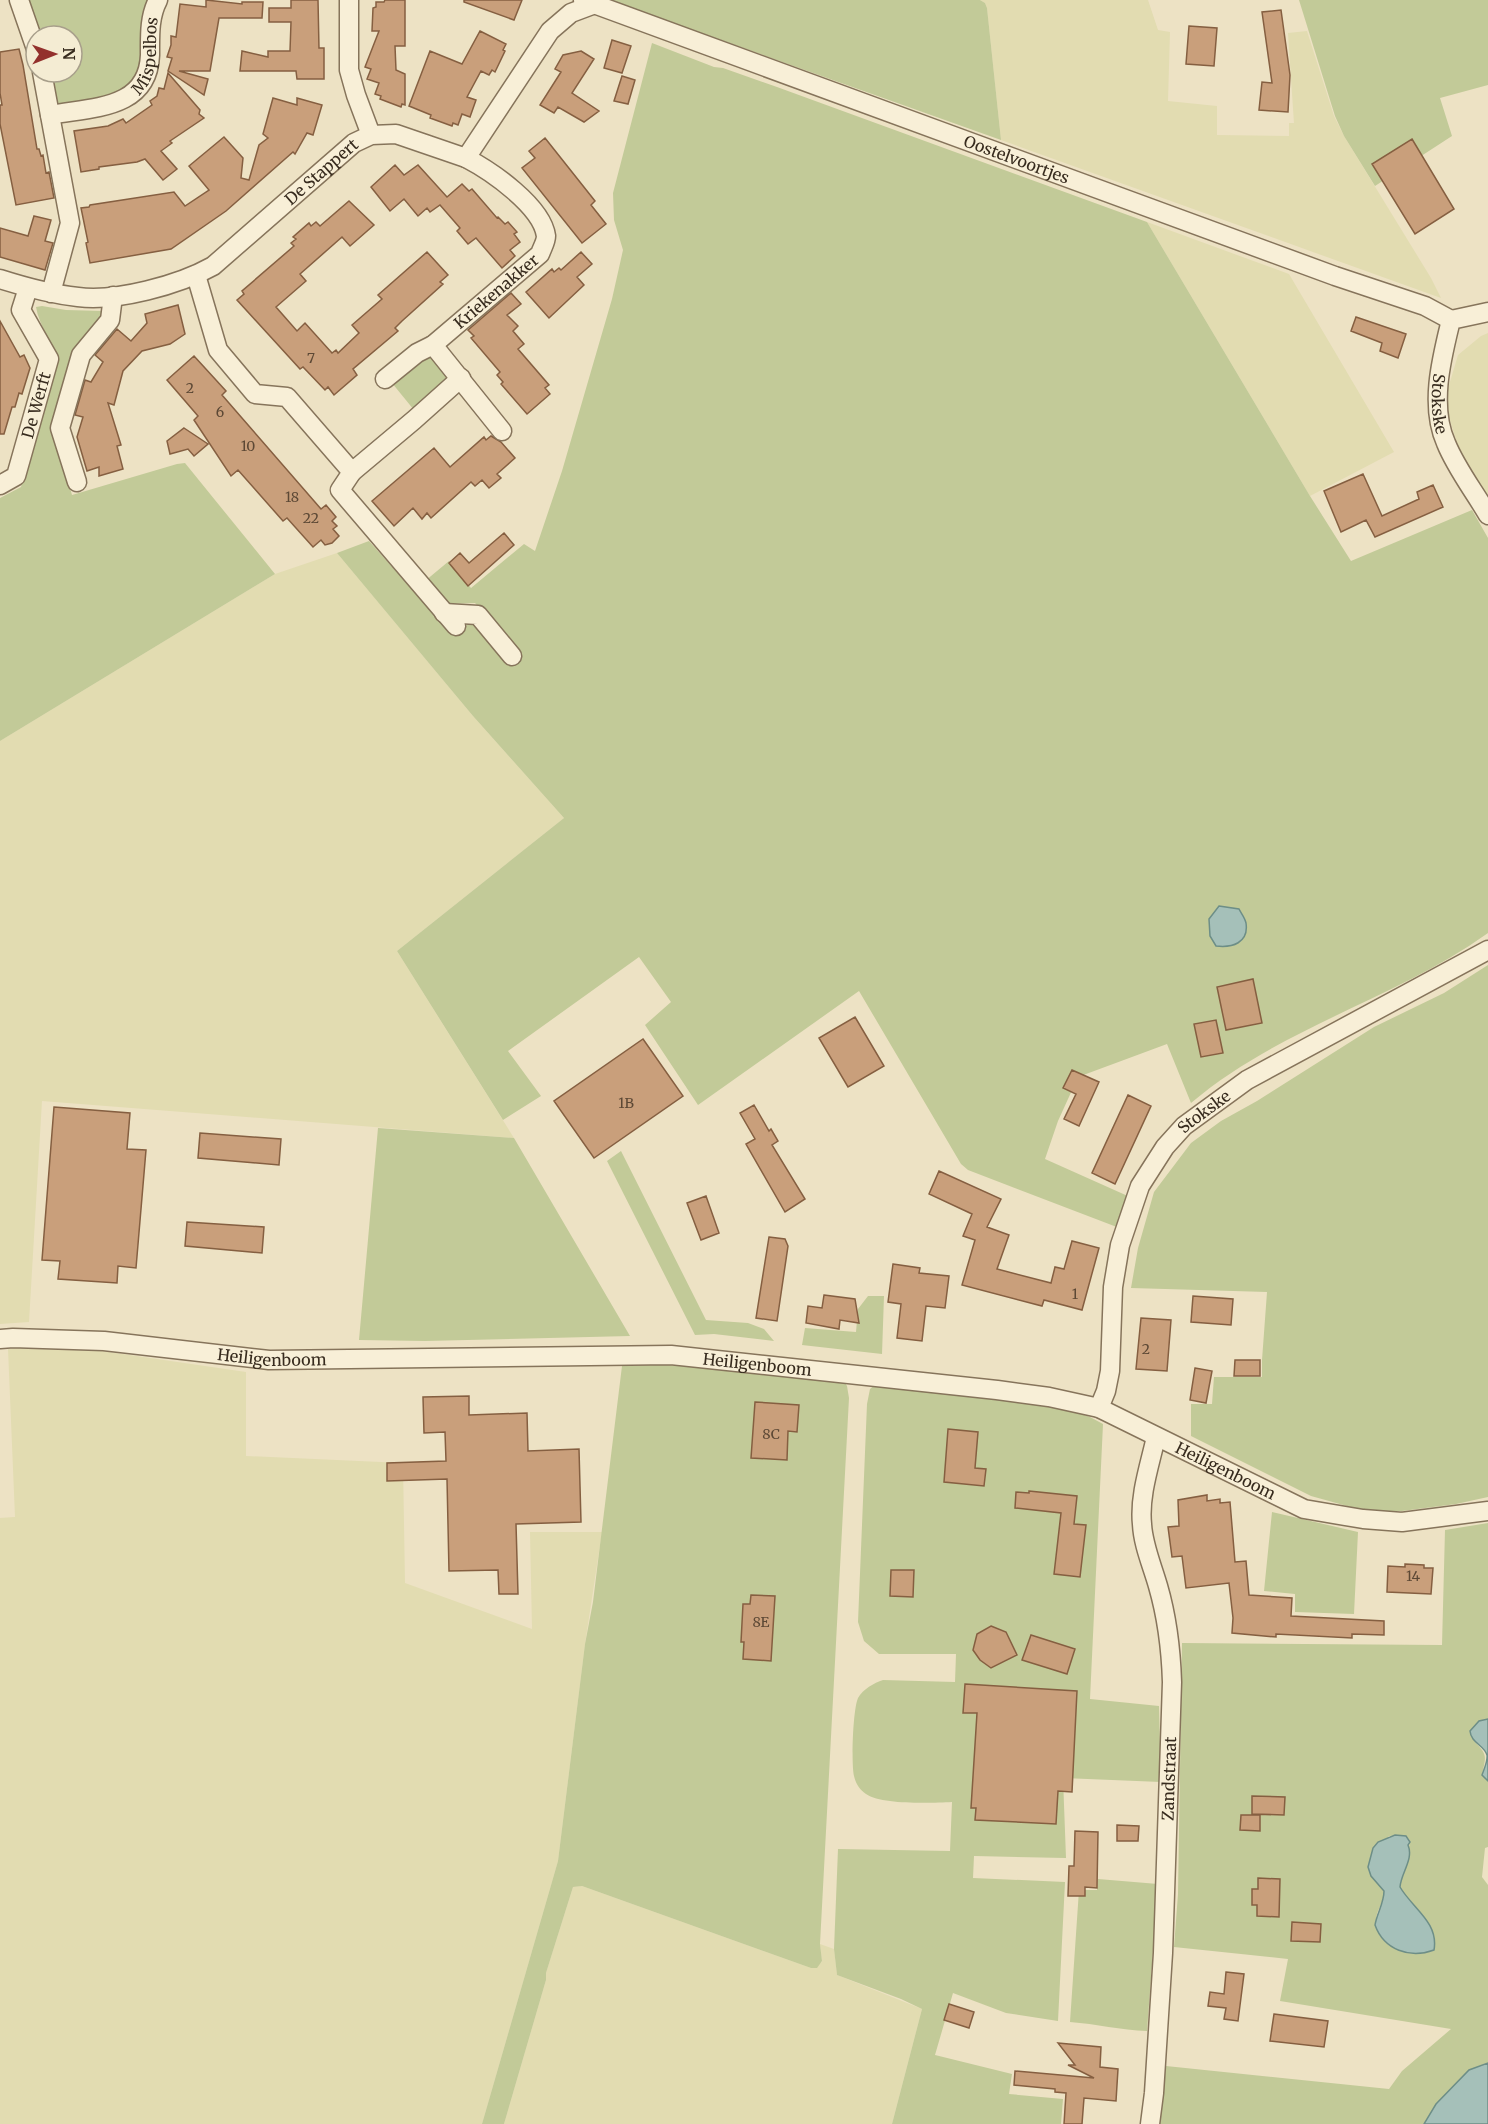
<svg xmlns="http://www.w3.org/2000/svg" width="1488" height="2124" viewBox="0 0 1488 2124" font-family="Merriweather,serif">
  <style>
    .farmland { fill: #e2dcb1 }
    .green { fill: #c2ca98; fill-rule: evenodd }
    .water { fill: #a5c0b9; stroke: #6d8e87; stroke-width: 1.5 }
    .building { fill: #c99f7b; stroke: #855f41; stroke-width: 1.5 }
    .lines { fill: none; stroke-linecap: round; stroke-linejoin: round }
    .street-casing { stroke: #86745b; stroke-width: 21 }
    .street { stroke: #f8efd7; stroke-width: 18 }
    .labels { text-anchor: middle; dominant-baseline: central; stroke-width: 6; stroke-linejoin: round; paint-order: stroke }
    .number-label { font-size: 14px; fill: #5c4835 }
    .street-label { font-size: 16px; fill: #372b1e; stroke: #f4ecd3 }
  </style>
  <rect width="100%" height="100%" fill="#ede2c4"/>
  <path class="farmland" d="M980 0H1148L1158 30 1170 32 1168 101 1217 106V135L1289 136V123H1294L1288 33 1307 31 1334 116 1344 136 1431 278 1441 298 1001 140 987 8 985 3Z
    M1147 222 1289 274 1394 452 1310 496Z
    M1488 333V496L1459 450 1448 414 1447 392 1458 355 1481 336Z
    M337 553 473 716 564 818 397 951 514 1138 42 1101 29 1322 0 1324V741L275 574Z
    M43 1346H68L246 1372V1456L403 1463 405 1583 532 1629 530 1532H602L585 1644 558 1861 482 2124H0V1518L15 1517 8 1349Z
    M582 1886 811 1968 822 1962 820 1944 834 1949 837 1975 922 2009 892 2124H504L546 1980V1973L573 1887Z"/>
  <path class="green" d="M23 0H152L140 78 110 99 58 107 52 102 46 72H72V36H36Z
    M609 0H980L985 3 987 8 1001 140Z
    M1299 0H1488V85L1440 98 1452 136 1375 186 1344 136 1335 116Z
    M652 43 714 67 723 68 777 87 1147 222 1310 496 1351 561 1472 510 1488 538V933C1394 1000 1281 1027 1191 1103L1167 1044 1078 1077 1058 1121 1045 1159 1130 1197 1122 1229 968 1170 961 1164 859 991 698 1105 645 1025 671 1002 639 957 508 1051 541 1096 503 1120 397 951 564 818 473 716 337 553 369 541 452 634 472 622 501 657 509 640 475 603 444 604 425 581 449 561 471 588 524 544 535 551 562 471 612 299 623 250 614 220 613 193Z
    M42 306 66 310 104 311 54 428C53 450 67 473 72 495L177 464 185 463 275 574 0 741V498L21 487 57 361C53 342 39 326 36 307Z
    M433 355 449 371 448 381 414 410 392 383 421 357Z
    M1488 965V1497L1456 1504 1402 1511H1365L1311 1496 1191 1436V1404H1212L1214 1377H1262V1360L1267 1292 1131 1288 1138 1248 1154 1192 1191 1143 1221 1121 1257 1101 1374 1027 1444 993Z
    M378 1128 514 1138 630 1336 425 1341 359 1340Z
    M621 1151 706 1320 748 1323 764 1329 774 1341 714 1334 695 1335 607 1161Z
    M868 1296H884L882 1354 802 1345 805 1328 856 1332 858 1309Z
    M656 1365 704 1366 842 1378 847 1386 849 1398 820 1944 822 1961 817 1968H811L582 1886 573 1887 546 1973V1980L504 2124H482L558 1861 585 1644 593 1602 622 1366Z
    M876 1384 1045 1402 1090 1417 1103 1424 1090 1699 1159 1706 1161 1782 1063 1778 1066 1858 974 1856 973 1878 1065 1882 1058 2021 1006 2013 953 1993 935 2055 1012 2074 1009 2094 1063 2099 1061 2124H892L922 2009 901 1999 837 1975 834 1949 838 1849 950 1851 952 1802C931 1803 882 1805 866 1794 859 1789 856 1784 854 1776 851 1763 853 1709 858 1698 863 1689 874 1683 883 1680L955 1682 956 1654H879L864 1641 858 1622 867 1404 870 1389Z
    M1272 1512 1358 1532 1354 1614 1295 1612V1594L1264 1591Z
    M1488 1523V1719L1479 1721 1474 1741C1488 1755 1486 1756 1482 1775L1488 1781V1847L1485 1848 1482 1877 1488 1885V2124H1159L1166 2066 1389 2089 1402 2071 1451 2029 1280 2001 1288 1959 1174 1947 1178 1894 1182 1643 1442 1645 1445 1530ZM1401 1835 1409 1839 1410 1842 1400 1887 1410 1903 1419 1910 1434 1950C1411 1958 1375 1949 1376 1919 1377 1909 1384 1902 1384 1891L1371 1876 1368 1867 1389 1836Z
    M1098 1879 1158 1884 1147 2031C1121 2030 1096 2024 1070 2022L1079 1890H1097Z"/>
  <path class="water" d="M1219 906 1239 909C1241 913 1245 918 1246 923 1249 943 1232 948 1216 946L1210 936 1209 919Z
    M1488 1719V1781L1482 1775C1484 1769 1488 1761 1487 1755 1484 1745 1471 1743 1470 1731L1479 1721Z
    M1395 1835 1406 1836 1410 1842 1408 1845C1414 1859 1401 1873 1400 1887 1412 1908 1439 1922 1434 1950 1410 1959 1384 1950 1375 1925 1377 1913 1384 1903 1384 1891L1371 1876 1368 1867 1373 1848 1378 1842Z
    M1488 2063V2124H1424L1436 2104 1469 2070Z"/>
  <path class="building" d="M206 0 242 4V2H263L262 18H219L210 71H179L208 79 204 95 168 71 172 58 167 57 171 45V36L176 37 180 4 206 7Z
    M291 0H318L319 48H324V79H297L296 71H240L242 51 268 57V51H290L291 22H269V8H291Z
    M385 0H405V46H395L396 70 405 74V105L402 104 401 107 380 99 381 96 375 94 379 83 367 79 371 69 365 67 379 31H372L373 8 376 7V2H384Z
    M464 0H522L514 20 464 2Z
    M1281 10 1290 75 1288 112 1259 110 1262 82 1272 83 1262 12Z
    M1189 26 1217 28 1214 66 1186 64Z
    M480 31 506 44 503 50 505 51 495 72 492 70 489 75 481 71 467 97 476 100 470 117 462 114 458 125 453 123 452 126 430 118 431 115 409 106 430 51 462 64Z
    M612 40 631 46 622 73 604 68Z
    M19 49 23 65 37 149H39L41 156 43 155 46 173 49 172 54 198 16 205 0 124V105H2L0 93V52Z
    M581 51 594 59 572 93 599 111 584 122 558 107 554 113 540 105 561 72 555 69 563 55Z
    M168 73 200 110 199 114 204 118 170 141 172 143 161 151 177 169 163 180 145 159 137 162 99 167V169L81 172 74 131 108 126 123 119 126 123 152 105 150 101 157 96 159 88 164 89Z
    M622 76 635 80 628 104 614 101Z
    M273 98 297 105V98L322 105 313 135 307 133 295 154 293 152 226 211 171 249 90 263 86 243 88 242 81 208 89 207 90 205 174 192 185 206 209 190 189 166 224 137 243 158 241 178 249 180 259 145 268 138 263 134Z
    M545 138 595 201 591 205 606 224 582 243 522 168 535 158 529 151Z
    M1412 139 1454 209 1415 234 1372 164Z
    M395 165 404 175 418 165 447 197 462 184 469 191 472 189 497 218 498 217 505 224 508 222 517 232 514 234 520 242 510 250 515 256 502 268 476 238 468 244 457 231 460 228 440 205 430 212 427 208 418 216 404 199 390 211 371 187Z
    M349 201 374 225 350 246 342 237 300 274 306 281 276 307 297 331 305 323 332 353 336 350 338 353 359 333 352 325 382 299 378 295 427 252 448 275 440 282 443 284 402 321 395 328 398 331 353 369 357 375 334 395 328 387 325 390 303 367 300 369 237 300 244 294 242 291 294 246 291 243 296 239 293 237 309 223 311 226 316 222 320 226Z
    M34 216 51 220 45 241 53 243 45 270 0 257V228L28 236Z
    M581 252 592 264 577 277 584 285 549 318 526 292 552 269 554 272 559 268 561 270Z
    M511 293 521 304 507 315 518 326 513 331 524 344 518 349 549 385 545 388 550 394 527 414 501 384 503 382 497 375 500 372 471 338 474 336 468 330Z
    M178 305 185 334 170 344 142 351 123 371 114 405 108 403 121 445 117 446 123 469 99 476V467L87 471 77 437 83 417 75 415 85 380 91 382 103 362 95 355 117 329 131 341 147 323 145 314Z
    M1356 317 1406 334 1398 358 1380 351 1382 343 1351 331Z
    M0 321 20 357 24 355 30 368 22 394 19 393 15 407H12L4 434H0Z
    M194 356 226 391 222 395 321 509 326 505 336 517 332 521 337 526 333 529 339 536 332 543 325 545 321 540 313 547 287 518 283 521 238 470 231 476 194 420 198 416 167 380Z
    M184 428 208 444 194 456 188 449 170 454 167 441Z
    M491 436 501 442 515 458 497 474 501 478 489 488 482 480 475 486 471 482 431 518 427 513 422 519 413 508 394 526 372 501 434 448 450 467 484 437 486 440Z
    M1363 474 1382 516 1419 499 1417 492 1433 485 1443 507 1375 537 1366 520 1341 532 1324 491Z
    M504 533 514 545 468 586 449 563 460 553 469 563Z
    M1253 979 1262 1023 1226 1030 1217 987Z
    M855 1017 884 1066 848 1087 819 1038Z
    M1216 1020 1223 1053 1201 1057 1194 1024Z
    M643 1039 683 1096 594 1158 554 1101Z
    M1072 1070 1099 1082 1079 1126 1064 1119 1076 1094 1063 1088Z
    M1128 1095 1151 1106 1115 1184 1092 1173Z
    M754 1105 769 1131 771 1129 778 1141 772 1145 805 1199 785 1212 746 1144 755 1139 740 1113Z
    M54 1107 130 1113 127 1149 146 1150 136 1268 118 1266 117 1283 58 1279 60 1261 42 1260Z
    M200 1133 281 1139 279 1165 198 1158Z
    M939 1171 1001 1199 987 1227 1009 1235 997 1269 1051 1283 1055 1267 1064 1269 1072 1241 1099 1248 1082 1310 1044 1300 1042 1306 962 1285 975 1240 963 1236 972 1214 929 1194Z
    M706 1196 719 1233 701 1240 687 1203Z
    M187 1222 264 1227 262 1253 185 1246Z
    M769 1237 785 1239 788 1246 777 1321 756 1318Z
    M893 1264 920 1268 919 1273 949 1276 945 1308 926 1306 922 1341 897 1338 901 1304 888 1302Z
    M824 1295 855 1299 859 1323 840 1320 839 1329 806 1323 808 1306 822 1308Z
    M1193 1296 1233 1299 1231 1325 1191 1322Z
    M1141 1318 1171 1320 1167 1371 1136 1369Z
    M1235 1360H1260V1376H1234Z
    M1195 1368 1212 1371 1206 1403 1190 1400Z
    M469 1396V1415L527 1413 528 1451 579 1449 581 1522 516 1524 518 1594H499L498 1570 449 1571 447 1479 387 1481V1463L446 1461 445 1432 424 1433 423 1397Z
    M755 1402 799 1405 797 1432 788 1431 787 1460 751 1458Z
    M948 1429 978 1432 975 1468 986 1469 984 1486 944 1482Z
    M1029 1491 1077 1496 1074 1524 1086 1525 1080 1577 1054 1574 1061 1513 1015 1508 1016 1492 1029 1493Z
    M1207 1495V1501L1220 1499V1503L1230 1502 1235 1562 1246 1561 1249 1595 1292 1598 1291 1616 1384 1621V1635L1352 1634V1638L1276 1634V1637L1232 1633 1233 1618 1229 1583 1186 1588 1182 1556 1172 1557 1168 1527 1179 1526 1178 1500Z
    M1405 1564 1424 1565V1568H1433L1431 1594 1387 1592 1388 1566 1405 1567Z
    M891 1570H914L913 1597 890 1596Z
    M751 1595 775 1596 771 1661 743 1659 744 1642H741L743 1604H750Z
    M991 1626 1006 1632 1017 1655 991 1668 980 1660 973 1650 977 1634Z
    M1031 1635 1075 1649 1067 1674 1022 1660Z
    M965 1684 1077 1691 1072 1792 1058 1791 1056 1824 975 1820 976 1808H971L977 1713H963Z
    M1252 1796 1285 1797 1284 1815 1252 1814Z
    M1241 1815H1260V1831L1240 1830Z
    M1117 1825 1139 1826 1138 1841H1117Z
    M1075 1831 1098 1832 1097 1888 1085 1887V1896H1068L1069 1866H1074Z
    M1258 1878 1280 1879 1279 1917 1257 1916V1905H1252V1889H1258Z
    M1292 1922 1321 1924 1320 1942 1291 1941Z
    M1226 1972 1244 1974 1238 2021 1224 2019 1226 2008 1208 2006 1210 1992 1224 1994Z
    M949 2004 974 2012 969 2028 944 2020Z
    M1274 2014 1328 2021 1324 2047 1270 2041Z
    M1058 2043 1101 2047 1100 2067 1118 2069 1116 2101 1084 2098 1082 2124H1064L1066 2093 1055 2092V2089L1014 2085 1015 2071 1094 2078 1068 2065H1075Z"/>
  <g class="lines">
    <defs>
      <g id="street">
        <path d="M19 0 36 49"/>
        <path d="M349 0V70L356 95 371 135"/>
        <path id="s1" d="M583 0 1335 276 1425 306 1451 320"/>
        <path d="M42 72 70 223 51 293"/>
        <path id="s2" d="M50 115C92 107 148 110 150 55 150 36 149 17 158 0"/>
        <path d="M196 275 218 350 255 394 287 397 352 472 340 490 456 626"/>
        <path id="s3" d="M0 279C25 287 51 294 78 297 116 302 179 285 213 266L354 143 371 135 396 134 466 158 550 31 571 13 595 4"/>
        <path id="s4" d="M1488 312 1451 320C1442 357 1429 405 1446 443 1456 468 1474 491 1488 515"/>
        <path d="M433 345 502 431"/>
        <path id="s5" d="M385 379 417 353 433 345 540 254C542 248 546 242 546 236 542 206 491 171 466 158"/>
        <path d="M352 472 414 420 461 378"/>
        <path d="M77 482 60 428 81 355 110 320 113 296"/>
        <path id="s6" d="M0 485 16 476 49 359 21 310 28 288"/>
        <path d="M444 613 478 615 512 656"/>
        <path id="s7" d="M0 1339 13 1338 104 1341 269 1360 671 1355 997 1390 1049 1397 1099 1408 1304 1509 1363 1519 1402 1522 1488 1511"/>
        <path id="s8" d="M1099 1408 1106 1391 1110 1371 1113 1287 1120 1245 1140 1186 1165 1147 1184 1126 1247 1080 1488 950"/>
        <path id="s9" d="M1150 2124 1154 2093 1163 1953 1172 1682C1171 1650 1167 1617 1158 1586 1152 1565 1143 1545 1142 1524 1139 1496 1150 1464 1156 1437"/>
      </g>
    </defs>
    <use href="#street" class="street-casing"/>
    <use href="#street" class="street"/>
  </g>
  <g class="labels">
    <g class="number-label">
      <text x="311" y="358">7</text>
      <text x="190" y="388">2</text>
      <text x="220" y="412">6</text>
      <text x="248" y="446">10</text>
      <text x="292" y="497">18</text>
      <text x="311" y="518">22</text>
      <text x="626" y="1103">1B</text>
      <text x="1075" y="1294">1</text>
      <text x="1146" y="1349">2</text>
      <text x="771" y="1434">8C</text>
      <text x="1413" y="1576">14</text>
      <text x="761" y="1622">8E</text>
    </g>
    <g class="street-label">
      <text stroke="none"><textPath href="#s2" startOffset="128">Mispelbos</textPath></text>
      <text stroke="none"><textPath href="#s1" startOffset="462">Oostelvoortjes</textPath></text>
      <text stroke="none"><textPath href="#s3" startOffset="364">De Stappert</textPath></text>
      <text stroke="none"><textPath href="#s5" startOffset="142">Kriekenakker</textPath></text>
      <text stroke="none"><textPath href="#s4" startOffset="123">Stokske</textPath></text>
      <text stroke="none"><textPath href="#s6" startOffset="92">De Werft</textPath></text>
      <text stroke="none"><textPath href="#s8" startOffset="327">Stokske</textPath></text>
      <text stroke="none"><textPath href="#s7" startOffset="273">Heiligenboom</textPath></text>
      <text stroke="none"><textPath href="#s7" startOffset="759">Heiligenboom</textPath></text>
      <text stroke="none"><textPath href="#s7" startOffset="1245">Heiligenboom</textPath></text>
      <text stroke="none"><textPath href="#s9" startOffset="346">Zandstraat</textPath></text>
    </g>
  </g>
  <g transform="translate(54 54) rotate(89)"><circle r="28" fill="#f4ecd3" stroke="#a89f8b" stroke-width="1.5"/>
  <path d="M0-4.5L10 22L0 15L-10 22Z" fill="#93312d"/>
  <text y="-9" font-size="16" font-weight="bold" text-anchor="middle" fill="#372b1e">N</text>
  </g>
</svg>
